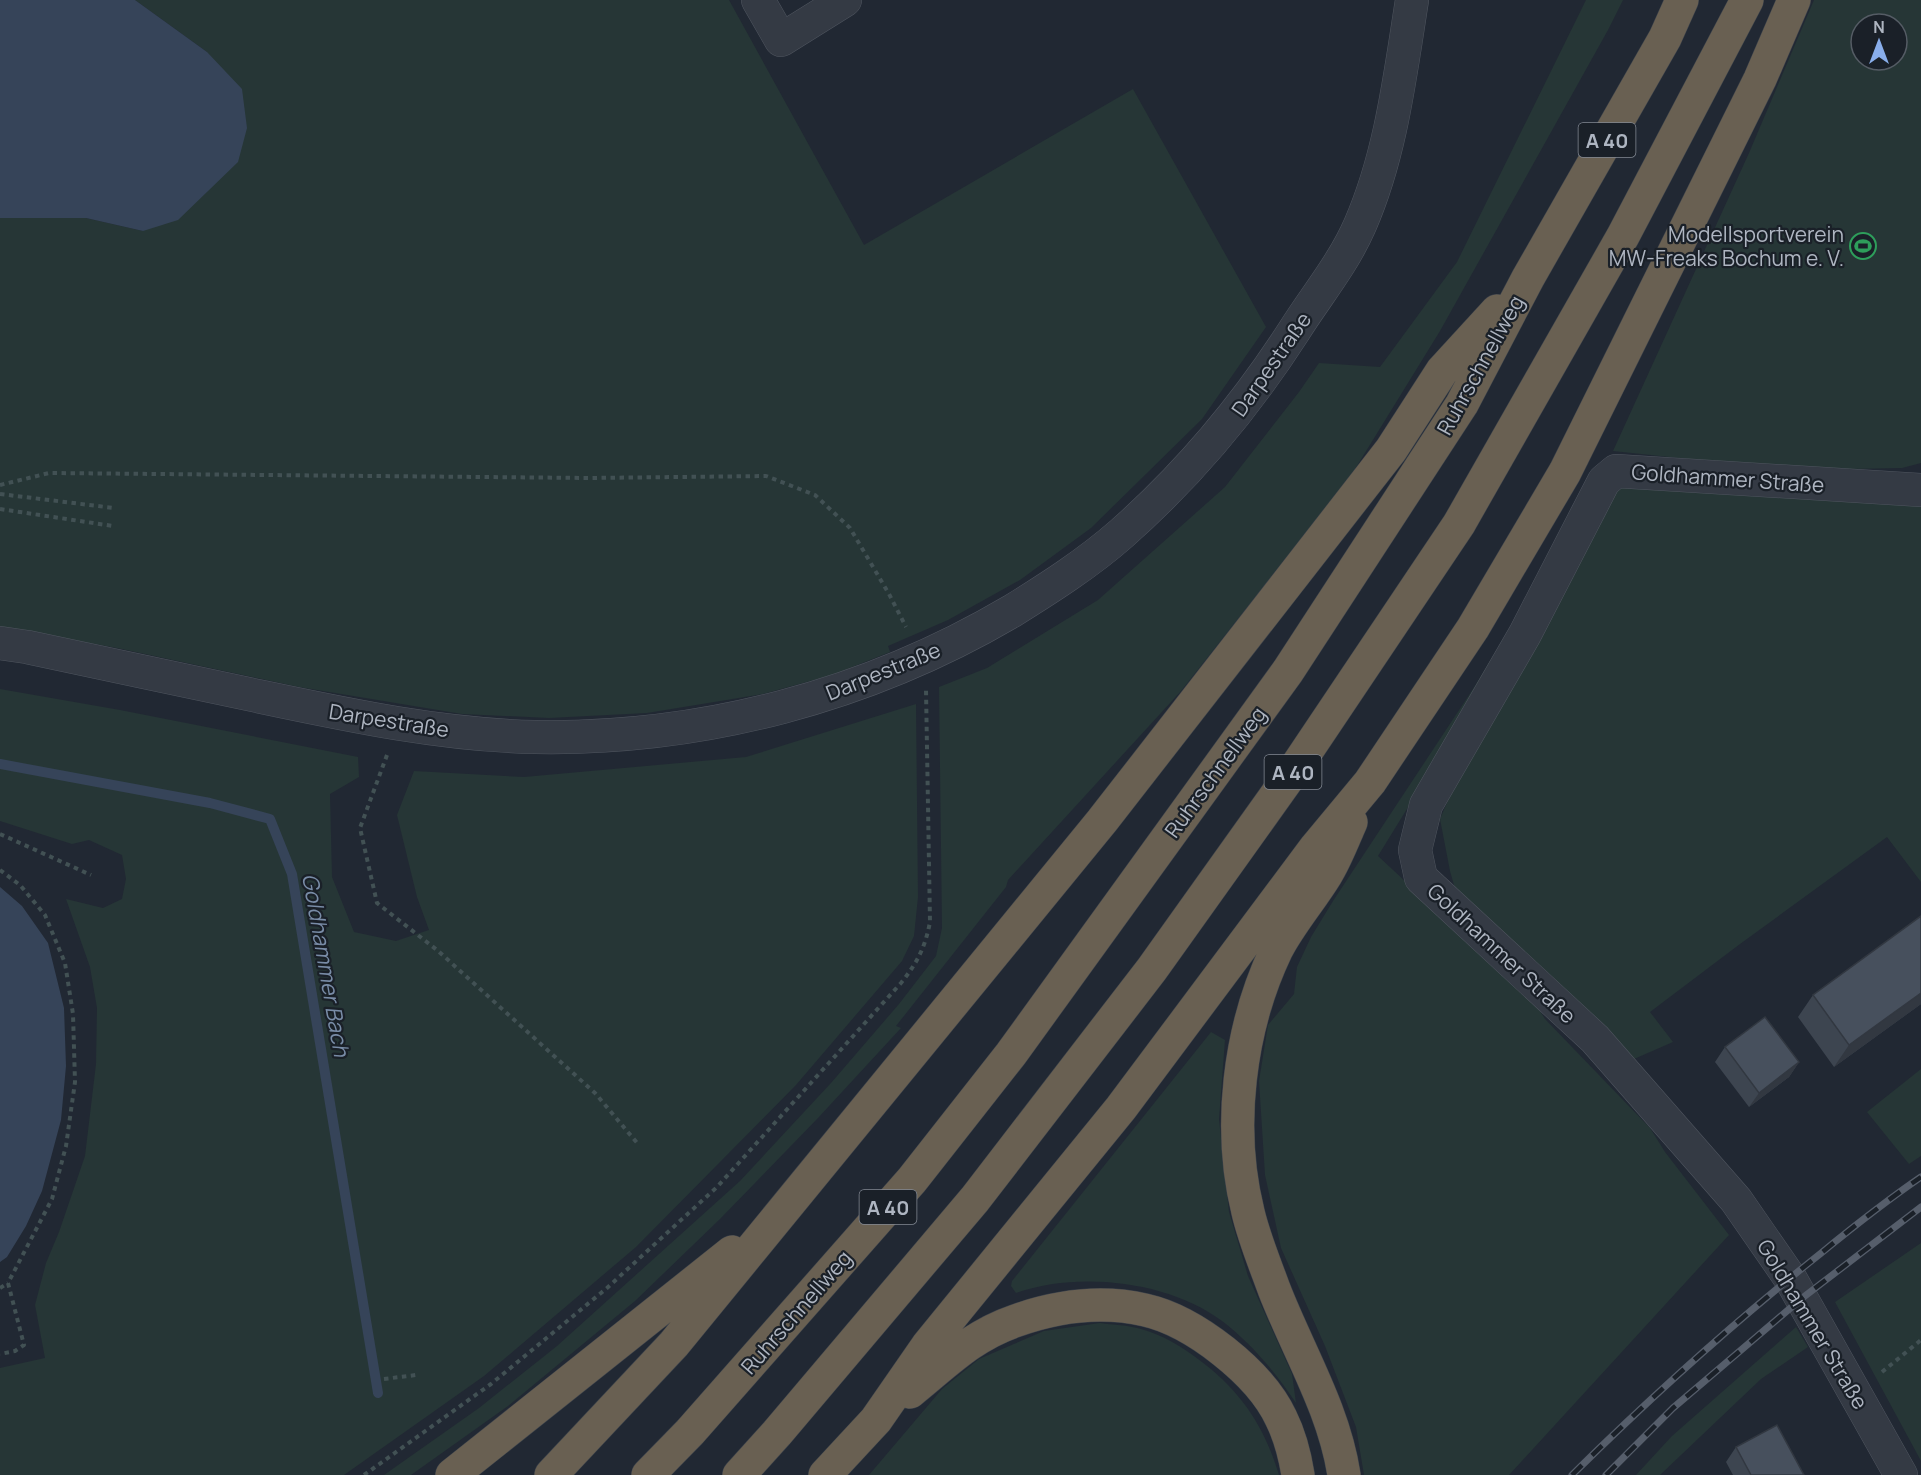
<svg xmlns="http://www.w3.org/2000/svg" width="1921" height="1475" viewBox="0 0 1921 1475" font-family="Manrope,sans-serif">
  <style>
    .green { fill: #263636; fill-rule: evenodd }
    .water { fill: #364459 }
    .lines { fill: none; stroke-linecap: round; stroke-linejoin: round }
    .stream { stroke: #364459; stroke-width: 10 }
    .minor-casing { stroke: #4f555f; stroke-width: 34 }
    .highway-casing { stroke: #3c424b; stroke-width: 34 }
    .path { stroke: #425154; stroke-width: 4; stroke-dasharray: 4.5 4.5; stroke-linecap: butt }
    .minor { stroke: #343a44; stroke-width: 33 }
    .highway { stroke: #696052; stroke-width: 33 }
    .rail-casing { stroke: #565e6b; stroke-width: 7 }
    .rail { stroke: #1a2028; stroke-width: 4.5; stroke-dasharray: 14; stroke-linecap: butt }
    .wall { fill: #3d4550 }
    .shaded-wall { fill: #323841 }
    .building { fill: #47505d; stroke: #323841; stroke-width: 1.5 }
    .labels { text-anchor: middle; dominant-baseline: central; stroke-width: 4.5; stroke-linejoin: round; paint-order: stroke }
    .shield { fill: #1a2028; stroke: #828893; stroke-width: 1.5 }
    .shield-label { font-size: 20px; font-weight: bold; fill: #aeb5c1 }
    .poi-label { font-size: 21px; fill: #aeb5c1; stroke: #1a2028; text-anchor: end }
    .street-label { font-size: 21px; fill: #aeb5c1; stroke: #1a2028 }
    .water-label { font-size: 22px; font-style: italic; fill: #798ca7; stroke: #1a2028 }
  </style>
  <rect width="100%" height="100%" fill="#212833"/>
  <path class="green" d="M135 0H729L864 245 1133 89 1266 327 1202 419 1091 528 1020 580 948 620 888 646 890 652 832 675 763 694 647 713 549 718 462 714 299 687 117 648 0 627V218H86L143 231 207 52Z
    M1586 0H1623L1608 30 1440 331 1331 508 1324 510 1181 691 1008 880 1006 887 896 1026 901 1028 818 1118 720 1219 635 1301 508 1406 411 1475H384L479 1408 557 1346 740 1181 831 1083 899 1004 936 956 942 928 939 687 987 668 1098 600 1225 487 1299 392 1319 363 1380 367 1457 262Z
    M1814 0H1921V463L1902 468 1793 470 1613 451 1749 153ZM1861 24H1897V60H1861Z
    M1617 486 1921 503V882L1887 837 1740 944 1650 1012 1673 1042 1634 1059 1460 906 1450 871 1440 819 1464 763Z
    M1578 515 1450 739 1378 856 1533 1000 1545 1019 1650 1128 1665 1152 1729 1235 1509 1475H1364L1356 1427 1325 1346 1281 1248 1265 1175 1259 1081 1268 1025 1294 994 1297 967 1311 937 1333 901 1473 689Z
    M0 689 120 710 358 757 359 777 330 794 332 877 354 932 396 941 429 930 417 897 397 815 414 771 524 777 746 757 916 704 918 897 914 936 902 961 796 1085 636 1247 484 1376 344 1475H0V1368L45 1358 35 1305 46 1263 59 1232 85 1156 96 1064 97 1008 90 967 66 899 103 908 122 899 126 879 122 855 89 840 72 844 0 821Z
    M1211 1032 1225 1040 1219 1119 1229 1212 1248 1276 1292 1374 1296 1403C1276 1373 1251 1343 1222 1321 1168 1281 1079 1271 1016 1293L1011 1286 1012 1281Z
    M1921 1069V1156L1909 1164 1867 1112Z
    M1921 1243V1461L1835 1302Z
    M1100 1323C1113 1325 1128 1325 1141 1329 1163 1335 1181 1346 1198 1359 1240 1390 1264 1425 1279 1475H869L942 1389 979 1359 1044 1331Z
    M1796 1327 1808 1347 1761 1379 1660 1475H1636L1672 1436Z"/>
  <path class="water" d="M0 0H135L207 52 242 89 247 128 238 162 178 220 143 231 86 218H0Z
    M0 887 22 906 48 943 64 1008 66 1066 61 1120 42 1191 26 1226 7 1257 0 1262Z"/>
  <g class="lines">
    <path class="stream" d="M0 764 210 803 270 819 292 874 378 1393"/>
    <defs>
      <path id="minor" d="M758 0 781 40 845 0
        M0 643 27 647C105 664 184 680 262 697 352 716 443 735 535 737 702 740 868 696 1012 611 1049 588 1088 563 1121 534 1189 474 1245 407 1294 331 1316 296 1343 264 1360 225 1391 154 1400 76 1412 0
        M1901 1475 1790 1278 1736 1200 1595 1039 1421 878 1415 850 1426 805 1525 634 1604 481 1616 471 1921 490"/>
      <path id="highway" d="M910 1392C945 1364 971 1336 1015 1321 1057 1306 1101 1300 1145 1310 1194 1321 1260 1373 1281 1418 1290 1436 1295 1456 1298 1475
        M452 1475 732 1252
        M551 1475 674 1344 1102 821 1391 450 1442 371 1497 311
        M648 1475 690 1432 912 1180 1011 1054 1288 671 1462 404 1528 278 1665 38 1682 0
        M739 1475 777 1433 975 1199 1152 969 1294 770 1459 524 1623 236 1747 0
        M825 1475 876 1420 928 1345 1121 1108 1316 847 1370 782 1473 628 1565 472 1760 79 1794 0
        M1344 1475C1334 1409 1298 1351 1274 1289 1265 1264 1254 1238 1248 1212 1227 1128 1239 1029 1276 951 1289 925 1310 901 1326 875 1336 859 1343 840 1351 822"/>
    </defs>
    <use href="#minor" class="minor-casing"/>
    <use href="#highway" class="highway-casing"/>
    <path class="path" d="M0 485 49 473 590 478 766 476 815 495 850 528 889 594 906 627
      M0 494 114 508
      M0 509 113 526
      M387 755 360 828 377 903 437 950 595 1093 638 1144
      M0 834 91 875
      M0 870 20 885 45 915 65 963 73 1014 75 1082 66 1146 52 1199 8 1283 24 1345 15 1351 0 1354
      M0 1288 8 1283
      M1882 1372 1921 1340
      M384 1379 416 1375
      M364 1475 491 1384 607 1288 717 1187 901 983C917 963 925 948 930 922L926 690"/>
    <use href="#minor" class="minor"/>
    <use href="#highway" class="highway"/>
    <defs>
      <path id="rail" d="M1572 1475C1651 1397 1733 1323 1820 1254 1853 1227 1886 1201 1921 1177
        M1606 1475 1673 1408 1801 1299 1921 1207"/>
    </defs>
    <use href="#rail" class="rail-casing"/>
    <use href="#rail" class="rail"/>
  </g>
  <path class="wall" d="M1813 995 1921 1004 1834 1067 1798 1017Z
    M1725 1047 1799 1062 1789 1077 1749 1107 1715 1062Z
    M1736 1447 1804 1475H1733L1726 1462Z"/>
  <path class="shaded-wall" d="M1921 993V1004L1834 1067 1849 1045Z
    M1799 1062 1789 1077 1749 1107 1759 1093Z"/>
  <path class="building" d="M1921 916V993L1849 1045 1813 995Z
    M1765 1017 1799 1062 1759 1093 1725 1047Z
    M1777 1425 1804 1475H1751L1736 1447Z"/>
  <defs>
    <symbol id="stadium-ring" viewBox="-11 -11 22 22"><circle r="9.5" fill="#1a2028" stroke="#2e9e5b" stroke-width="1.5"/><path d="M0-5a6.5 5 0 1 0 0 10a6.5 5 0 1 0 0-10ZM-3.5-1.8h7v3.6h-7Z" fill="#2e9e5b"/></symbol>
  </defs>
  <g fill-rule="evenodd">
    <use href="#stadium-ring" x="1848" y="231" width="30" height="30"/>
  </g>
  <g class="labels">
    <g class="shield">
      <rect x="1578.5" y="123" width="57" height="34" rx="4.5"/>
      <rect x="1264.5" y="755" width="57" height="34" rx="4.5"/>
      <rect x="859.5" y="1190" width="57" height="34" rx="4.5"/>
    </g>
    <g class="shield-label">
      <text x="1607" y="140">A 40</text>
      <text x="1293" y="772">A 40</text>
      <text x="888" y="1207">A 40</text>
    </g>
    <g class="poi-label">
      <text x="1844" y="234">Modellsportverein<tspan x="1844" dy="24">MW-Freaks Bochum e. V.</tspan></text>
    </g>
    <g class="street-label">
      <text transform="translate(1271 364) rotate(-55)">Darpestraße</text>
      <text transform="translate(1480 365) rotate(-61)">Ruhrschnellweg</text>
      <text transform="translate(1728 478) rotate(4)">Goldhammer Straße</text>
      <text transform="translate(883 671) rotate(-22)">Darpestraße</text>
      <text transform="translate(389 720) rotate(9)">Darpestraße</text>
      <text transform="translate(1215 772) rotate(-54)">Ruhrschnellweg</text>
      <text transform="translate(1502 953) rotate(43)">Goldhammer Straße</text>
      <text transform="translate(796 1312) rotate(-49)">Ruhrschnellweg</text>
      <text transform="translate(1813 1324) rotate(59)">Goldhammer Straße</text>
    </g>
    <g class="water-label">
      <text transform="translate(326 965) rotate(80)">Goldhammer Bach</text>
    </g>
  </g>
  <g transform="translate(1879 42)"><circle r="28" fill="#1a2028" stroke="#555c65" stroke-width="1.5"/>
  <path d="M0-4.5L10 22L0 15L-10 22Z" fill="#89aeeb"/>
  <text y="-9" font-size="16" font-weight="bold" text-anchor="middle" fill="#aeb5c1">N</text>
  </g>
</svg>
